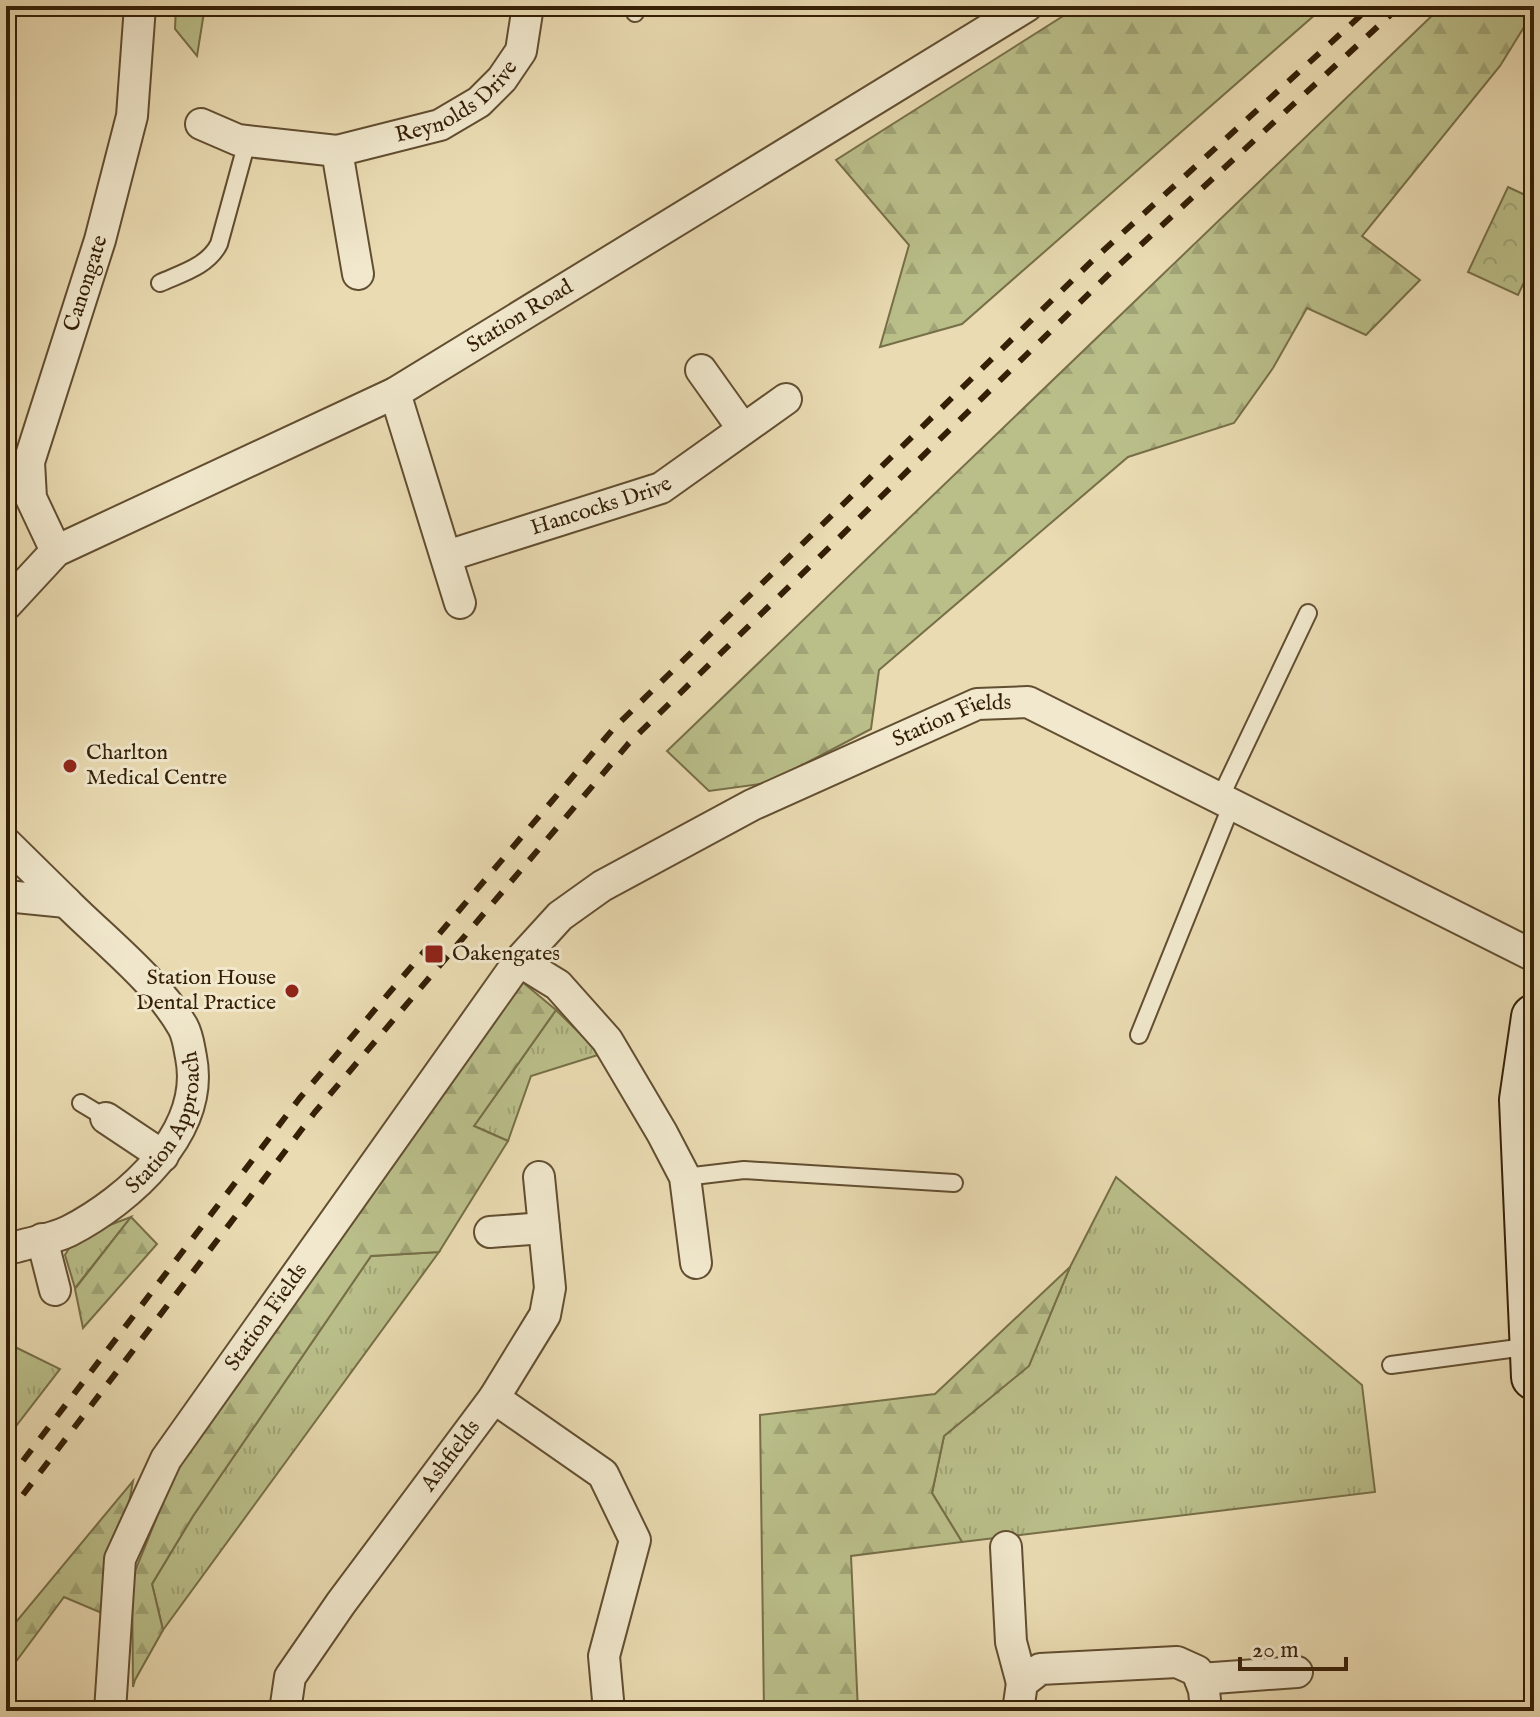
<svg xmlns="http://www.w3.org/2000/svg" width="1540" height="1717" viewBox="0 0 1540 1717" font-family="'IM FELL English',serif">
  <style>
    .grass { fill: url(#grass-tufts); stroke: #776f48; stroke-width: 2 }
    .forest { fill: url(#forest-firs); stroke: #776f48; stroke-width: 2 }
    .park { fill: url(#park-crowns); stroke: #776f48; stroke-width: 2 }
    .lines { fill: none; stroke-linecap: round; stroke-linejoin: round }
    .lane-casing { stroke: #624e31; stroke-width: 20 }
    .street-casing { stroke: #624e31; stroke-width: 34 }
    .secondary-casing { stroke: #341f06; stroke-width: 48 }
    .lane { stroke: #f1e8cd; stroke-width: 16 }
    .street { stroke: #f1e8cd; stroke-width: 30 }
    .secondary { stroke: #f1e8cd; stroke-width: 44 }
    .rail { stroke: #341f06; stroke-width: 6; stroke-dasharray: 14 14; stroke-linecap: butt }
    .poi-dot { fill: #8f2418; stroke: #f1e8cd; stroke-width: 3 }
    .labels { text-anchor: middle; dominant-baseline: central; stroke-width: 6; stroke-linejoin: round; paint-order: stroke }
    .street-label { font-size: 22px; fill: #341f06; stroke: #f1e8cd }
    .poi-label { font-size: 22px; fill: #341f06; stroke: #f1e8cd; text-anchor: start }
  </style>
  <defs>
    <pattern id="grass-tufts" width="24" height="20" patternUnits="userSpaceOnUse" patternTransform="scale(2)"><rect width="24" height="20" fill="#babf8a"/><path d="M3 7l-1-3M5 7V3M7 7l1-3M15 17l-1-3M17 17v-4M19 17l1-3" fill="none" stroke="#a0a476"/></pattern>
    <pattern id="forest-firs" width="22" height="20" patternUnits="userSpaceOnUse" patternTransform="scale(2)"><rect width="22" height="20" fill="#babf8a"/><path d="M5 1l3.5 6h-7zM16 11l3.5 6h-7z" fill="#a0a476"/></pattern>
    <pattern id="park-crowns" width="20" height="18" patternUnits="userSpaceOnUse" patternTransform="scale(2)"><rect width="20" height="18" fill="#babf8a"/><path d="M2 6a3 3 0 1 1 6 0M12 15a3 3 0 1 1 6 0" fill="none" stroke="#a0a476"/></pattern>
  </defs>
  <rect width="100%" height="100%" fill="#eadbb2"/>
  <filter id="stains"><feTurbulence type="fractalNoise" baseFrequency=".0025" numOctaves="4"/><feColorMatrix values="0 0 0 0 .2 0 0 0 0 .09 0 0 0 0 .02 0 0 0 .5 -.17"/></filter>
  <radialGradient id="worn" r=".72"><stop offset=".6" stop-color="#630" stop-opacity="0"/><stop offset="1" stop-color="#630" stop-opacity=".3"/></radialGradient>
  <path class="grass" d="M556 1010 601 1054 531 1076 508 1141 474 1126Z
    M1116 1177 1362 1385 1375 1492 962 1542 932 1493 944 1436 1029 1365 1070 1267Z
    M131 1217 75 1288 65 1255 75 1238Z
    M439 1252 163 1630 152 1584 193 1516 371 1256Z
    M13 1346 60 1369 6 1439V1372Z"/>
  <path class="forest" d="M176 6H205L197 56 175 29Z
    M1079 6H1325L962 324 880 347 909 245 836 160Z
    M1442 6H1534V11L1500 66 1362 236 1420 280 1366 335 1307 308 1273 368 1234 423 1128 457 879 670 871 729 768 783 709 791 667 751Z
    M520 980 556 1010 474 1126 508 1141 439 1252 371 1256 193 1516 152 1584 163 1630 135 1680 133 1687 132 1579 179 1462Z
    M131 1217 157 1244 83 1328 75 1289Z
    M1070 1267 1029 1366 944 1436 932 1493 962 1542 851 1556 858 1711H764L760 1415 935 1394Z
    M133 1481 109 1616 64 1597 6 1675V1634Z"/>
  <path class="park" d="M1508 187 1534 199V261L1518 295 1468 272Z"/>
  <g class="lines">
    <defs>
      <path id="lane" d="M635 13 636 6
        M160 283C182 273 208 266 219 244L247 142
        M1220 798 1308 613
        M1139 1035 1232 804
        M81 1103 106 1118
        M685 1177 744 1170 954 1183
        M1391 1365 1532 1346"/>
      <g id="street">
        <path d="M201 124 238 140 337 151 358 274"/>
        <path id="s1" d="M337 151 440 125 479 102 502 79 521 51 528 6"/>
        <path d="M701 370 743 429"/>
        <path d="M395 393 460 603"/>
        <path id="s2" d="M56 551 31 498 29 462 100 240 132 116 140 6"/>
        <path id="s3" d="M447 556 661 488 786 399"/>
        <path id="s4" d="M6 605 56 551 395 393 1027 6"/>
        <path d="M6 843 66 902 6 896"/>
        <path d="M519 961 558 985 607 1040 662 1133 685 1177 696 1263"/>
        <path d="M106 1118 163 1156"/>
        <path d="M490 1232 544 1228"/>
        <path d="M42 1239 55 1290"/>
        <path id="s5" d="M16 1247C33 1242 53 1239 69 1231 129 1200 206 1132 191 1057 189 1047 188 1036 183 1027 157 981 104 940 66 902"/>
        <path d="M494 1398 603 1474 635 1540 604 1656 609 1711"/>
        <path d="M1006 1547 1011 1642 1022 1683"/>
        <path d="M1200 1679 1297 1672"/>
        <path id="s6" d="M110 1711 120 1559 166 1459 519 961 560 916 602 886 752 805 977 704 1028 702 1534 956"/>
        <path id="s7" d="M285 1711 290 1677 341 1603 494 1398 545 1315 550 1288 539 1177"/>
        <path d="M1018 1711 1022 1683 1040 1669 1177 1662 1197 1671 1204 1690 1206 1711"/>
      </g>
      <path id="secondary" d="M1534 1017 1522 1100 1534 1377"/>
    </defs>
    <use href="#lane" class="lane-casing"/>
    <use href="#street" class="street-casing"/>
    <use href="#secondary" class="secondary-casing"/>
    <use href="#lane" class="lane"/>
    <use href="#street" class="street"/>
    <use href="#secondary" class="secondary"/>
    <path class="rail" d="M6 1483 299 1099 614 728 1092 261 1371 6
      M6 1517 315 1112 629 743 1107 276 1400 6"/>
  </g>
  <g class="poi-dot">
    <circle cx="70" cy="766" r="8"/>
    <rect x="424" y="944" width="20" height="20" rx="4"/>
    <circle cx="292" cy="991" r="8"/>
  </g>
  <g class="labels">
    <g class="street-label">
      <text stroke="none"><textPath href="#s1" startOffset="132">Reynolds Drive</textPath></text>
      <text stroke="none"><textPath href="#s2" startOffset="282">Canongate</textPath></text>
      <text stroke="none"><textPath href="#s4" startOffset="594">Station Road</textPath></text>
      <text stroke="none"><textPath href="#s3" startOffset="162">Hancocks Drive</textPath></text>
      <text stroke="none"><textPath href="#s6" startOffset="1374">Station Fields</textPath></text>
      <text stroke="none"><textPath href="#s5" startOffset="208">Station Approach</textPath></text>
      <text stroke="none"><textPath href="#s6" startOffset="436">Station Fields</textPath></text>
      <text stroke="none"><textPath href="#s7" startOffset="308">Ashfields</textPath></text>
    </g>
    <g class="poi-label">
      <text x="86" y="753">Charlton<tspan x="86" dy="25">Medical Centre</tspan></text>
      <text x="452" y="954">Oakengates</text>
      <text x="276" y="978" text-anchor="end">Station House<tspan x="276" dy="25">Dental Practice</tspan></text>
    </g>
  </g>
  <rect width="1540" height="1717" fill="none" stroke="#eadbb2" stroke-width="32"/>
  <rect x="8" y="8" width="1524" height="1701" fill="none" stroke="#341f06" stroke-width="4"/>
  <rect x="16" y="16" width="1508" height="1685" fill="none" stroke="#341f06" stroke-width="2"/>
  <path d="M1240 1657v12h106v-12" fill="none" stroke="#341f06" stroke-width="4"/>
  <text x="1252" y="1657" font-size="24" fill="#341f06" stroke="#f1e8cd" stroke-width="6" paint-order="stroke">20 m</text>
  <rect width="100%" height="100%" filter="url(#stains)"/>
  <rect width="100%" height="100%" fill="url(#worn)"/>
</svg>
